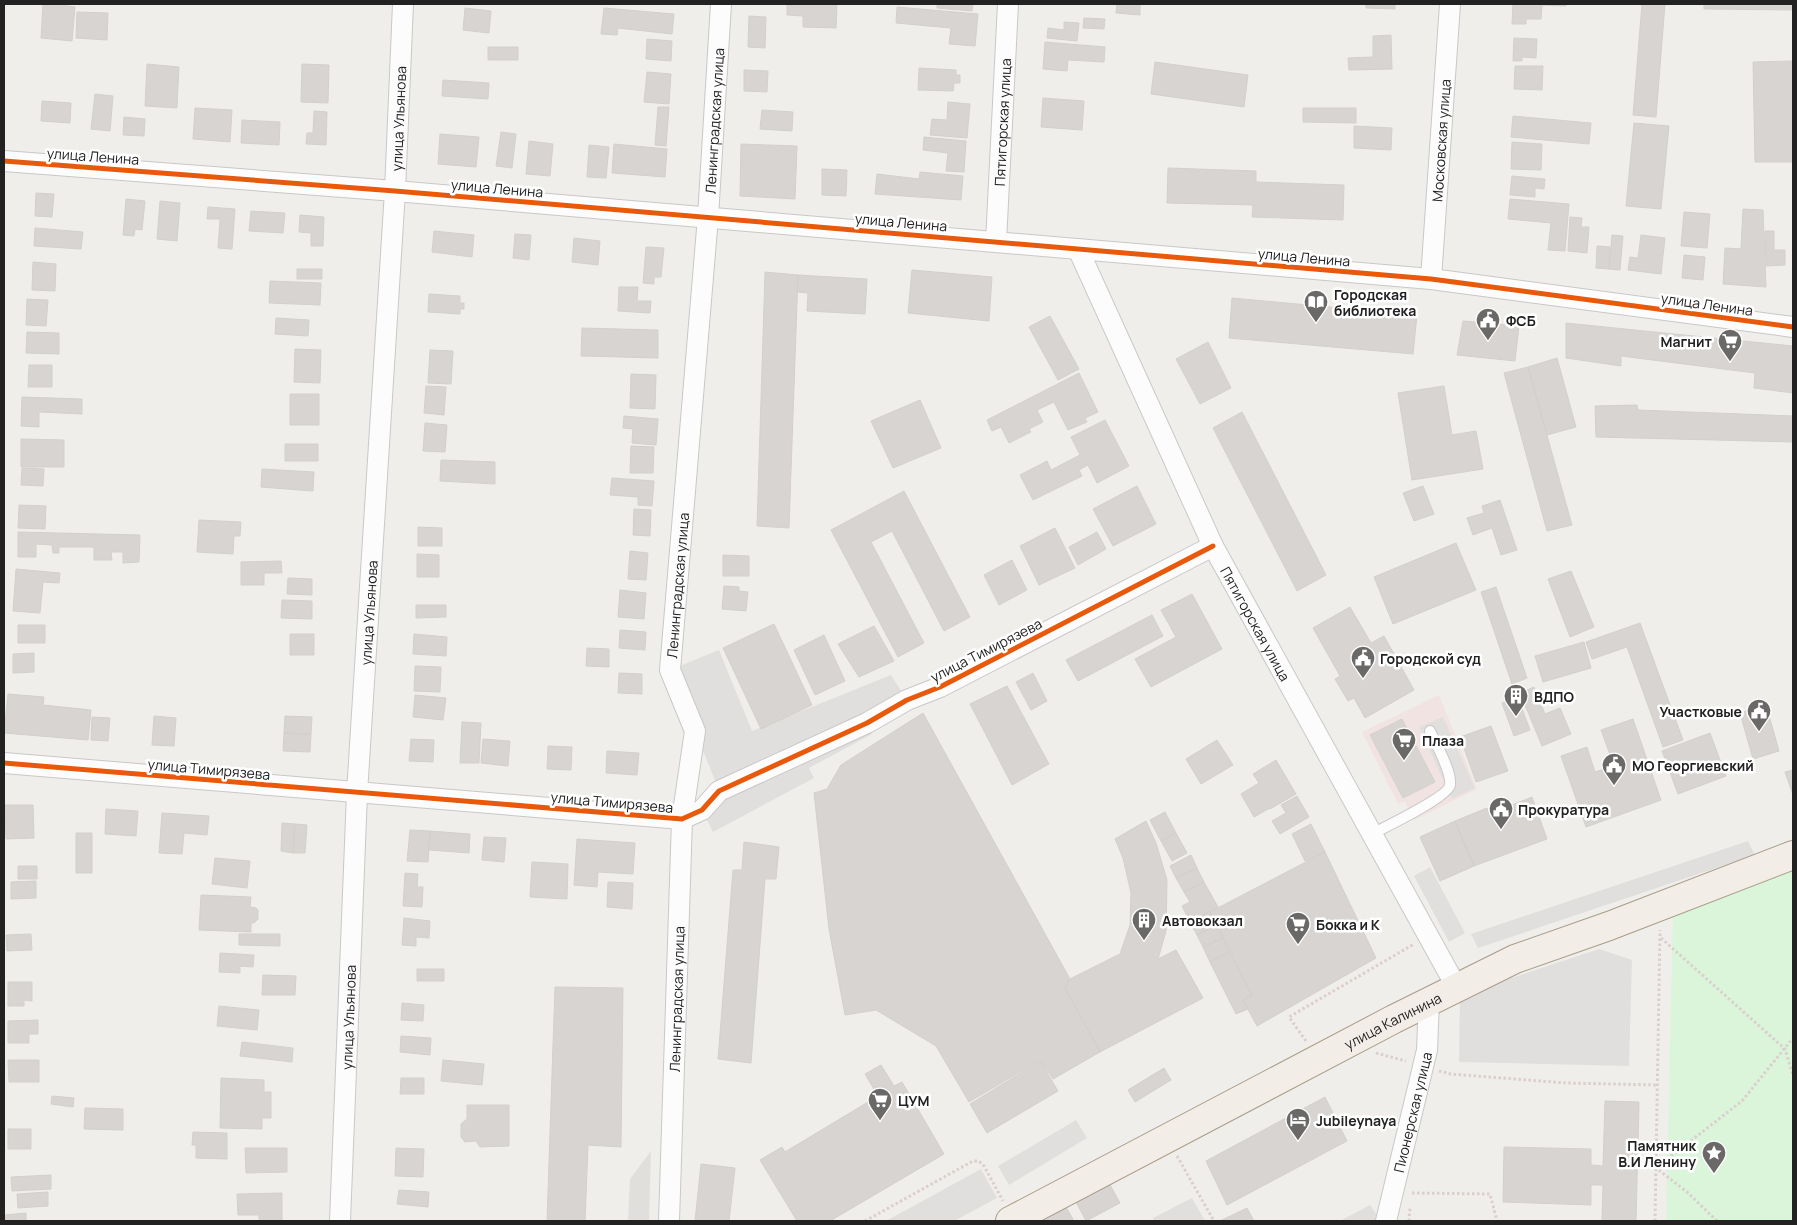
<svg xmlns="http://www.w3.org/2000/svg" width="1797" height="1225" viewBox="0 0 1797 1225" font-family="Manrope,sans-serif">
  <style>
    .commercial { fill: #f1e3e1 }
    .park { fill: #daf5da }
    .parking { fill: #e0dfde }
    .building { fill: #d7d4d2; stroke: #d3d0cc }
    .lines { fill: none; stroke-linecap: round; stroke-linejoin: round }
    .lane-casing { stroke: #c9c8c7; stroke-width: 12 }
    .street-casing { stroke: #c9c8c7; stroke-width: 22 }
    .primary-casing { stroke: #a79c86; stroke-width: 30 }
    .path { stroke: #dccecd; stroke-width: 3; stroke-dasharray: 2.5 2.5; stroke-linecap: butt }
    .lane { stroke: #fdfcfc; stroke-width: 10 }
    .street { stroke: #fdfcfc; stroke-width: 20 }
    .primary { stroke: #f3ede7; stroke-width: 28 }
    .cycleway-casing { stroke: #fff; stroke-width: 8 }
    .cycleway { stroke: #e8590c; stroke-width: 5 }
    .labels { text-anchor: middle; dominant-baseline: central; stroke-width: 5; stroke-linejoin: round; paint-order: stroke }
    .street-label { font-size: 14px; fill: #222; stroke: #fff }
    .poi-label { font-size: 14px; font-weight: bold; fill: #222; stroke: #fff; text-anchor: start }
  </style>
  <rect width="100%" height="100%" fill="#f0eeeb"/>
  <path class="commercial" d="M1439 695 1477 789 1414 820 1405 801 1398 804 1362 732Z"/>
  <path class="park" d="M1793 871V1221H1666L1673 912Z"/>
  <path class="parking" d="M719 650 752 731 891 675 907 700 867 723 872 734 809 768 814 778 713 832 702 810 719 790 670 670Z
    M1443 717 1475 788 1452 799 1419 727Z
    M1748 841 1755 855 1478 948 1471 934Z
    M1430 867 1465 933 1449 942 1414 876Z
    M1599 949 1632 960 1629 1066 1459 1062 1460 995Z
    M1076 1120 1087 1138 1009 1185 998 1166Z
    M651 1151 649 1221H628L630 1179Z
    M981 1169 997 1198 954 1221H886Z
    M1192 1198 1205 1221H1154L1153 1218Z
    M1370 1205 1381 1221H1340Z"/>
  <path class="building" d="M43 4H66V6L75 7 72 41 41 38Z
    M787 4H837L836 28 803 27V16L787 15Z
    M937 4H973L972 11 937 8Z
    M1117 4H1140V15L1116 13Z
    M1366 4H1395V9L1366 8Z
    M1513 4H1566V6L1542 5 1541 19H1526V24H1512Z
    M1642 4H1665L1656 117 1633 115Z
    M1704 4H1793V10L1704 9Z
    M897 7 978 14 975 46 949 44 951 28 896 23Z
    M465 8 491 11 489 33 463 30Z
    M604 8 674 14 672 34 618 28 617 35 601 34Z
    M77 12 108 13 107 40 76 38Z
    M749 16 766 17 765 48 748 47Z
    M1084 18 1105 19 1104 29 1083 28Z
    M1064 22 1079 23 1077 41 1047 38 1048 28 1064 30Z
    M1391 35 1392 69 1349 70 1348 58 1373 57V36Z
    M1514 38 1537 39 1536 58 1522 57V61H1513Z
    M647 39 672 41 671 61 646 59Z
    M1045 42 1105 47 1104 62 1068 60 1067 71 1043 69Z
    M488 47H518V60H488Z
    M1793 61V162H1755L1753 62Z
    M1155 62 1248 75 1244 107 1151 94Z
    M147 64 179 67 177 108 145 106Z
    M302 64 329 65 328 103 301 102Z
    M1515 66H1543L1542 90 1514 89Z
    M919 68 956 70V75H960V83H954L953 91 918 90Z
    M744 70 768 71 767 92 744 91Z
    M647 72 671 74 669 104 644 102Z
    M443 80 489 83 488 99 442 96Z
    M95 94 113 96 110 131 91 129Z
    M1043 98 1084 101 1082 130 1041 127Z
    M42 101 71 103 70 123 41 121Z
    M948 102 970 104 967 138 930 135 932 119 947 120Z
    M658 107H669L666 146 655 145Z
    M195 108 232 110 230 142 193 139Z
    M1303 108H1356V123L1303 122Z
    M762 110 793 112 792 131 760 129Z
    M314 111 327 112 326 145 306 144 307 133H313Z
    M1513 116 1591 123 1589 144 1511 137Z
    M124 117 145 119 144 136 123 135Z
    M242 120 280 122 279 145 241 143Z
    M1634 123 1669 126 1661 209 1626 206Z
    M1354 126 1392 128 1391 150 1354 148Z
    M501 132 516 134 512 168 496 166Z
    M440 134 479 137 476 167 438 164Z
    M924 137 966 141 964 172 946 171 948 153 923 150Z
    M529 141 553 144 550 176 526 174Z
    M1512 142 1542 144 1541 170 1511 169Z
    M614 144 667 149 665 177 612 173Z
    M741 144 797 146 795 199 740 196Z
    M589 145 609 147 606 178 587 177Z
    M1168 168 1256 171V182L1344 185 1343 220 1252 217 1253 205 1167 203Z
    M822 169 847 170 846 196 822 195Z
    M920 172 963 176 961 200 875 194 877 174 919 179Z
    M1512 176 1545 179 1544 189 1535 188V197L1510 195Z
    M36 193 54 194 52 217 35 216Z
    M126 199 145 201 142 230 135 229 134 236 123 235Z
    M1510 199 1569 204 1565 251 1548 250 1551 223 1508 219Z
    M160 201 180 203 177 241 157 239Z
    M208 207 235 209 232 249 218 248 220 219H207Z
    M1743 209 1763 210 1766 287 1723 284 1725 248 1741 249Z
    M251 211 285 213 283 233 249 231Z
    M1684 212 1710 214 1707 248 1681 246Z
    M300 215 324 217 323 246H311V233L299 232Z
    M1570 217 1582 218 1581 227H1589L1587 253 1568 251Z
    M35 228 83 232 81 249 34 246Z
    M434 231 474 235 472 257 432 252Z
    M1765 231H1774V250H1785V265L1766 266Z
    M515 234 531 235 529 260 513 258Z
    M1612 235 1623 236 1620 270 1609 269Z
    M1641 235 1665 238 1661 274 1628 270 1630 257 1638 258Z
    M574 238 600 241 598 265 572 262Z
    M1597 246 1610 247 1609 269 1596 268Z
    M646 247 664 248 661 277H654V284L643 283Z
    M1684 255 1705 257 1703 280 1682 278Z
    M33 262 56 264 55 291 32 290Z
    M297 269H322V279H297Z
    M912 270 992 277 989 321 908 313Z
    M765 272 798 275 789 528 757 526Z
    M798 275 867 279 865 314 807 311 808 293 797 292Z
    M270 281 321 283 320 305 269 303Z
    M619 287H638L637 301H651L650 313 618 311Z
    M429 294 460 296V303H464V309H460V314L428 312Z
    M1232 298 1417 315 1413 354 1229 338Z
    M27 299 48 300 46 326 26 325Z
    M1050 316 1079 369 1058 380 1029 327Z
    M276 318 309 320 308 336 275 334Z
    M1463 321 1519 326 1515 361 1457 355Z
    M1566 323 1793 346V393L1754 388 1755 373 1621 356V366L1566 358Z
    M582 328 658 330V358L581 356Z
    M27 332 59 333V354L26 353Z
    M1208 342 1231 388 1200 404 1176 359Z
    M295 349 321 350 320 383 294 382Z
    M430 350 453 351 451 384 428 383Z
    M1557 358 1576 427 1547 435 1528 367Z
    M29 365H52V387H28Z
    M1528 367 1572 525 1547 531 1504 373Z
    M1079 373 1098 412 1085 418 1087 422 1068 430 1054 402 1037 410 1043 422 1029 429 1031 432 1009 443 1001 427 992 431 987 420Z
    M631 374 656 375 655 409 630 408Z
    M426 386 446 387 444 415 424 413Z
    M1444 386 1452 435 1476 431 1483 469 1412 480 1398 393Z
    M290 394H319V425H290Z
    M22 397 82 399V414L39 412V427L21 426Z
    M920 400 941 448 893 468 871 421Z
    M1637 405 1638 410 1793 416V442L1596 437 1595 406Z
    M1242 412 1326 575 1297 591 1213 428Z
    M624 416 658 419 656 445 632 443 633 429 623 428Z
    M1105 420 1129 466 1097 483 1088 465 1079 470 1082 476 1033 500 1020 475 1047 461 1051 470 1080 455 1071 437Z
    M425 423 447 425 445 452 423 451Z
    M21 439 64 440V467H21Z
    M285 444H318V461H285Z
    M631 446 654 447 653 473H630Z
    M441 460 495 462V484L440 481Z
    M22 468 44 469 43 486 21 485Z
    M262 469 314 472 313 491 261 487Z
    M612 478 654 481 652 506 638 505V497L610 495Z
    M1137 486 1156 524 1113 546 1093 509Z
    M1423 486 1434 514 1414 521 1403 493Z
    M904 491 970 617 944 631 892 531 871 542 924 643 898 657 831 530Z
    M1500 500 1517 550 1501 555 1492 528 1473 535 1467 518 1484 513 1482 506Z
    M19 505 46 506 45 529 18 528Z
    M634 509 651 510 650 536 633 535Z
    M199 520 241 522 240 536H234L233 554 197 552Z
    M418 527 442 528V546H418Z
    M1055 528 1075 568 1039 585 1020 546Z
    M18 532 140 535 139 562 123 563V552H111L112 560H94V547H59V553H53L52 545 36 544V557H18Z
    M1097 532 1106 549 1078 565 1069 547Z
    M1456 543 1476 590 1393 624 1374 577Z
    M630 551 648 553 646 580 628 579Z
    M417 554 439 555V577H417Z
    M723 555 749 556V576H723Z
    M1012 560 1027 590 999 605 984 575Z
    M281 561 282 573H264V585H241V562Z
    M16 569 60 573 59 583 43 582 40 613 13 611Z
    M1571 571 1594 627 1570 637 1548 579Z
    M288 578 312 579V595L287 594Z
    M724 586 739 587V591L748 592 746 611 722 609Z
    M1496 587 1527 678 1512 684 1481 592Z
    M620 590 646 593 644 619 618 617Z
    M1192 594 1222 649 1151 687 1135 659 1176 637 1161 610Z
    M282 600 312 601V619L281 618Z
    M416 605H446V617L416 618Z
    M1350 607 1371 643 1384 636 1414 690 1365 718 1354 698 1348 701 1335 679 1340 676 1313 628Z
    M1152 615 1163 636 1078 681 1066 660Z
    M1640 623 1683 740 1663 747 1627 647 1592 659 1586 642Z
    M774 624 812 705 761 729 723 648Z
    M18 625H45V643H18Z
    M874 626 894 661 859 677 838 644Z
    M620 630 646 632 645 650 619 648Z
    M290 634H314V655H290Z
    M414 634 447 637 446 656 413 654Z
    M824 635 845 681 815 695 794 650Z
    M1584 642 1591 668 1543 682 1535 656Z
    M587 648 609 649V667L586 666Z
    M34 653V672L13 673V654Z
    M415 666 441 667 440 692 414 691Z
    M619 673 642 674V694L618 693Z
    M1033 673 1047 701 1031 710 1016 682Z
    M1007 686 1049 764 1012 785 970 704Z
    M1534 687 1545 714 1560 708 1571 734 1542 746 1520 693Z
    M8 694 44 697 43 705 91 710 88 740 4 733Z
    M415 695 446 698 443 720 413 717Z
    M1518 698 1530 730 1514 736 1502 703Z
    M1766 705 1779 751 1753 759 1740 713Z
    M923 713 1070 979 1065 988 1100 1052 1053 1079 1040 1060 969 1102 936 1046 876 1010 845 1015 829 929 814 793 827 789 841 765Z
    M154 716 176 718 174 746 152 745Z
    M285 716 312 717 311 734 284 733Z
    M92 717 110 718 108 741 91 740Z
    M1402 719 1435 782 1403 798 1370 735Z
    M1633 719 1661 800 1586 827 1561 756 1587 747 1595 772 1614 766 1601 730Z
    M462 722 481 723 479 763H460Z
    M1491 726 1508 771 1476 782 1460 737Z
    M284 733 311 734 310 752 283 751Z
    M1710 733 1726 776 1678 794 1662 751Z
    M411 739 434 740 433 762 409 761Z
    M483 739 510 741 508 766 481 763Z
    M1217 740 1233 765 1201 784 1186 759Z
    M548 746 572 747 571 770 547 769Z
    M607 751 639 753 637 775 606 773Z
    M1276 760 1296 794 1270 809V808L1254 817 1241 794 1259 783 1253 774Z
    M1793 770V795L1785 772Z
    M1297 796 1309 817 1280 834 1272 821 1286 813 1281 805Z
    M1532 797 1547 839 1474 866 1455 821 1487 808 1489 814Z
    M5 805H33L34 838 6 839Z
    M106 809 138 811 136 836 105 834Z
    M1165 812 1176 833 1161 841 1150 820Z
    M162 813 209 816 207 835 184 833 182 854 159 853Z
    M1146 821 1156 843 1167 880 1166 931 1158 959 1176 950 1203 998 1100 1052 1065 988 1070 979 1120 954 1130 925 1131 893 1123 858 1115 839Z
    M1455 821 1474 866 1440 881 1420 837Z
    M282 823 295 824 293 853 281 851Z
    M295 824 307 825 305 853H293Z
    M1311 824 1325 852 1305 861 1292 834Z
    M410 830 430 831 428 862 407 861Z
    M430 831 470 834 469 853 429 850Z
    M76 833H92V873H76Z
    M1176 833 1187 853 1172 861 1161 841Z
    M484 837 506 838 504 862 482 860Z
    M577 839 635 843 633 874 598 872 597 887 574 885Z
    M744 842 779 847 776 879H765L751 1063 718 1059 733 870H742Z
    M1325 852 1376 958 1257 1026 1243 1000 1252 995 1210 912Z
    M1191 855 1197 868 1176 878 1170 866Z
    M215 858 250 861 247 888 212 884Z
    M532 862 568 864 567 899 530 897Z
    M18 866H37V879H18Z
    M1197 868 1204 882 1184 892 1176 878Z
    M405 873 418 874 417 887H423L422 907 403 906Z
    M36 881V898L11 899V882Z
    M608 882 633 883 632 909 607 907Z
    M1204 882 1218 907 1190 922 1182 906 1190 902 1184 892Z
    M201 895 251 897 250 907 256 908 258 910V919L254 923H251V932L199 930Z
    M1210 912 1216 925 1197 935 1190 922Z
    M404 918 430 921 429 938 416 937V946L402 945Z
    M1216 925 1223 938 1203 947 1197 935Z
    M31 934 32 950 7 951 6 935Z
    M239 934H280V946L239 945Z
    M1223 938 1229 952 1210 962 1203 947Z
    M1229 952 1252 995 1243 1000 1248 1009 1236 1014 1210 962Z
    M220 953 254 955 253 967 240 966V973L219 972Z
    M417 969H444V981H417Z
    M263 975 296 976 295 995H262Z
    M8 982H32V1001L24 1000V1006H8Z
    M555 987 623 988 621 1147 588 1145 585 1221H547Z
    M402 1003 424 1005 423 1021 401 1020Z
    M219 1006 259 1010 257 1030 217 1026Z
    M38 1020V1034H29V1043H8V1021Z
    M401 1036 431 1038 430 1055 400 1052Z
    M242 1042 293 1048 292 1062 240 1056Z
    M8 1060H39V1082H9Z
    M443 1060 484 1064 482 1085 441 1081Z
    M1040 1061 1058 1091 987 1133 970 1104Z
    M881 1065 894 1086 902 1082 944 1154 830 1221H797L760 1160 782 1147 785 1152 878 1096 865 1074Z
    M1164 1068 1171 1080 1135 1102 1128 1090Z
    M221 1078 264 1080V1092H271V1118H262V1129L220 1128Z
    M401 1078H424V1094H400Z
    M52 1096 74 1098 73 1107 51 1104Z
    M1325 1097 1347 1141 1227 1205 1206 1161Z
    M1605 1101 1639 1102 1636 1221H1602L1603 1185H1591V1205L1503 1202 1504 1147 1591 1149V1165L1603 1166Z
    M467 1105H509V1146L480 1147 476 1141 465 1142 461 1137V1124L467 1119Z
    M85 1108 123 1109V1130L84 1129Z
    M8 1129H31V1149H8Z
    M193 1132 227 1133V1159L196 1158V1145H192Z
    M245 1148H287V1172L246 1173Z
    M396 1148 424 1149 423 1177 395 1176Z
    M701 1164 735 1168 729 1221H695Z
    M51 1175V1189L12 1191 11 1177Z
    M1109 1183 1120 1203 1086 1221 1076 1202Z
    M399 1190 429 1192 428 1207 397 1204Z
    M48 1192V1206L18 1208 17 1194Z
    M282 1193V1221H259V1215H238L237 1194Z
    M1066 1207 1074 1221H1039Z
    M1247 1208 1254 1221H1220Z
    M26 1213V1221H4V1215Z"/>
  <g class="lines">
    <defs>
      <path id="lane" d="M1372 834C1385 827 1448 797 1450 785 1452 772 1436 744 1430 731"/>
      <g id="street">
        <path d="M4 161 395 191 1431 279 1793 327"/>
        <path id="s1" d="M996 242 1008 4"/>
        <path id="s2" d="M1078 249 1213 546 1457 988"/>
        <path id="s3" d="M1431 279 1450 4"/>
        <path d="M4 763 682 819 702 810 719 791 867 723 907 700 940 687 1213 546"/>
        <path id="s4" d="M340 1221 357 793 395 191 403 4"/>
        <path id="s5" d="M669 1221 682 819 695 731 670 670 708 217 721 4"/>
        <path id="s6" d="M1386 1221 1427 1050 1429 1001"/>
      </g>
      <g id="primary">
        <path id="s7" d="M1010 1221 1394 1019 1515 959 1609 926 1793 855"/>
      </g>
    </defs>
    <use href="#lane" class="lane-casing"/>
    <use href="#street" class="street-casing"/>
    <use href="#primary" class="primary-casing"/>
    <path class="path" d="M1661 938 1785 1049 1793 1075
      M1306 1041 1289 1017 1414 944
      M1376 1053 1406 1061
      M1439 1071 1451 1074 1566 1083 1657 1085
      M1177 1156 1214 1221
      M1412 1193 1490 1194 1497 1221
      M865 1221 973 1161H979L984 1166 1003 1201
      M1409 1221 1410 1207
      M1655 1221 1660 930
      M1717 1221 1687 1192 1656 1168 1742 1101 1793 1038"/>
    <use href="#lane" class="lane"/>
    <use href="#street" class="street"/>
    <use href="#primary" class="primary"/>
    <defs>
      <path id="cycleway" d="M4 161 395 191 1431 279 1793 327
        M4 763 682 819 702 810 719 791 867 723 907 700 940 687 1213 546"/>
    </defs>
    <use href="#cycleway" class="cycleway-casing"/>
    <use href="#cycleway" class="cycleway"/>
  </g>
  <defs>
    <symbol id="library-pin" viewBox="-11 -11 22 30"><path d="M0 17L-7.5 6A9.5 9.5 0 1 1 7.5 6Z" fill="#6a6968" stroke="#fff"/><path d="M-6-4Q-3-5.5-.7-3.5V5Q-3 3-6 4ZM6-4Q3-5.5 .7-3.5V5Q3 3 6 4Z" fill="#fff"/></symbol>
    <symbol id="civic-pin" viewBox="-11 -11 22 30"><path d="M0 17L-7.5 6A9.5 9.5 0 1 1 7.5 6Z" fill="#6a6968" stroke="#fff"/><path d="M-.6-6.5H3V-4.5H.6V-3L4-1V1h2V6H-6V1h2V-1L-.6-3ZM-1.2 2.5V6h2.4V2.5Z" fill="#fff"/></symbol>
    <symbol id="supermarket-pin" viewBox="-11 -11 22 30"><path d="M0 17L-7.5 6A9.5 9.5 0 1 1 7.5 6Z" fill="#6a6968" stroke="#fff"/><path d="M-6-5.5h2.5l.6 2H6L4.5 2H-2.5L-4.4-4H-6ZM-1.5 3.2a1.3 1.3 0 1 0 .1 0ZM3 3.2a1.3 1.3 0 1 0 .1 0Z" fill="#fff"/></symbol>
    <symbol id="building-pin" viewBox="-11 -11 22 30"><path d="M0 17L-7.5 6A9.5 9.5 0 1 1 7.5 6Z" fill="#6a6968" stroke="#fff"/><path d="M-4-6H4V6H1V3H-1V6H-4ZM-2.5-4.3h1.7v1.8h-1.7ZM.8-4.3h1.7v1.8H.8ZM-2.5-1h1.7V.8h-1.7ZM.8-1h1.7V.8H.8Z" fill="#fff"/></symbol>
    <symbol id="hotel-pin" viewBox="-11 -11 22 30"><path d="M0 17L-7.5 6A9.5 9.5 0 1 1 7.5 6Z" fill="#6a6968" stroke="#fff"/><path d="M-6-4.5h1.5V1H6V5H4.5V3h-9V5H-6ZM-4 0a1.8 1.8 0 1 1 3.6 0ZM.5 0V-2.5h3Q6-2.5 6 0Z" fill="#fff"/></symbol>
    <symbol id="sight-pin" viewBox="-11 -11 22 30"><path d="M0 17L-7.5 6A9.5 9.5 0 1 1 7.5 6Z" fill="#6a6968" stroke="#fff"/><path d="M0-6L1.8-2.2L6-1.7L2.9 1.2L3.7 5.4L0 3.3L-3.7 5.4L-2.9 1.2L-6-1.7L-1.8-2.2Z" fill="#fff"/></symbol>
  </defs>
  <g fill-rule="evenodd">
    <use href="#library-pin" x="1302" y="288" width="28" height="38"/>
    <use href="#civic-pin" x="1474" y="306" width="28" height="38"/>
    <use href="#supermarket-pin" x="1716" y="327" width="28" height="38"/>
    <use href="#civic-pin" x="1349" y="644" width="28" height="38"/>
    <use href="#building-pin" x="1502" y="682" width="28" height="38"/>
    <use href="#civic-pin" x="1745" y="697" width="28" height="38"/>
    <use href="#supermarket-pin" x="1390" y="726" width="28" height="38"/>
    <use href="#civic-pin" x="1600" y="751" width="28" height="38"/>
    <use href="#civic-pin" x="1487" y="795" width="28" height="38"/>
    <use href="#building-pin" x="1130" y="906" width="28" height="38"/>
    <use href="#supermarket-pin" x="1284" y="910" width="28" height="38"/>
    <use href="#supermarket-pin" x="866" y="1086" width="28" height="38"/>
    <use href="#hotel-pin" x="1284" y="1106" width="28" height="38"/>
    <use href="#sight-pin" x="1700" y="1139" width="28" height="38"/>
  </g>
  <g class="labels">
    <g class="street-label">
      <text stroke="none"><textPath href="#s4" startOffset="1104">улица Ульянова</textPath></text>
      <text stroke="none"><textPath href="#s5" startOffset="1108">Ленинградская улица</textPath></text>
      <text stroke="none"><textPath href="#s1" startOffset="120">Пятигорская улица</textPath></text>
      <text stroke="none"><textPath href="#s3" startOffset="139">Московская улица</textPath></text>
      <text transform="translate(93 156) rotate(4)">улица Ленина</text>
      <text transform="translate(497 188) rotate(5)">улица Ленина</text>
      <text transform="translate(901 222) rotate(5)">улица Ленина</text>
      <text transform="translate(1304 257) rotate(5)">улица Ленина</text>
      <text transform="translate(1707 304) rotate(8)">улица Ленина</text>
      <text stroke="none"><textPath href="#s5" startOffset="642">Ленинградская улица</textPath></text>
      <text stroke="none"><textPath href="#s4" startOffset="609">улица Ульянова</textPath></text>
      <text stroke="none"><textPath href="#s2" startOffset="415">Пятигорская улица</textPath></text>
      <text transform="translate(986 650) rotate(-27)">улица Тимирязева</text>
      <text transform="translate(209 769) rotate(5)">улица Тимирязева</text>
      <text transform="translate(612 802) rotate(5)">улица Тимирязева</text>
      <text stroke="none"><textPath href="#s5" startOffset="222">Ленинградская улица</textPath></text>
      <text stroke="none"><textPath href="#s4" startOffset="204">улица Ульянова</textPath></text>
      <text stroke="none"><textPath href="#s7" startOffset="432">улица Калинина</textPath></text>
      <text stroke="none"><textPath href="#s6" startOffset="112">Пионерская улица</textPath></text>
    </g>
    <g class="poi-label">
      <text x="1334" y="294">Городская<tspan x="1334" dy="16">библиотека</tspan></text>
      <text x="1506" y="320">ФСБ</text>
      <text x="1712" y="341" text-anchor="end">Магнит</text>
      <text x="1380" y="658">Городской суд</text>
      <text x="1534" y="696">ВДПО</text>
      <text x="1742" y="711" text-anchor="end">Участковые</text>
      <text x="1422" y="740">Плаза</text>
      <text x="1632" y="765">МО Георгиевский</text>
      <text x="1518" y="809">Прокуратура</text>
      <text x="1162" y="920">Автовокзал</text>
      <text x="1316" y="924">Бокка и К</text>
      <text x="898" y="1100">ЦУМ</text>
      <text x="1316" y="1120">Jubileynaya</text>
      <text x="1696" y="1145" text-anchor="end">Памятник<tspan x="1696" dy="16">В.И Ленину</tspan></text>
    </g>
  </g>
  <rect width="1797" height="1225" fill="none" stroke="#222222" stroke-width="10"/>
</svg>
